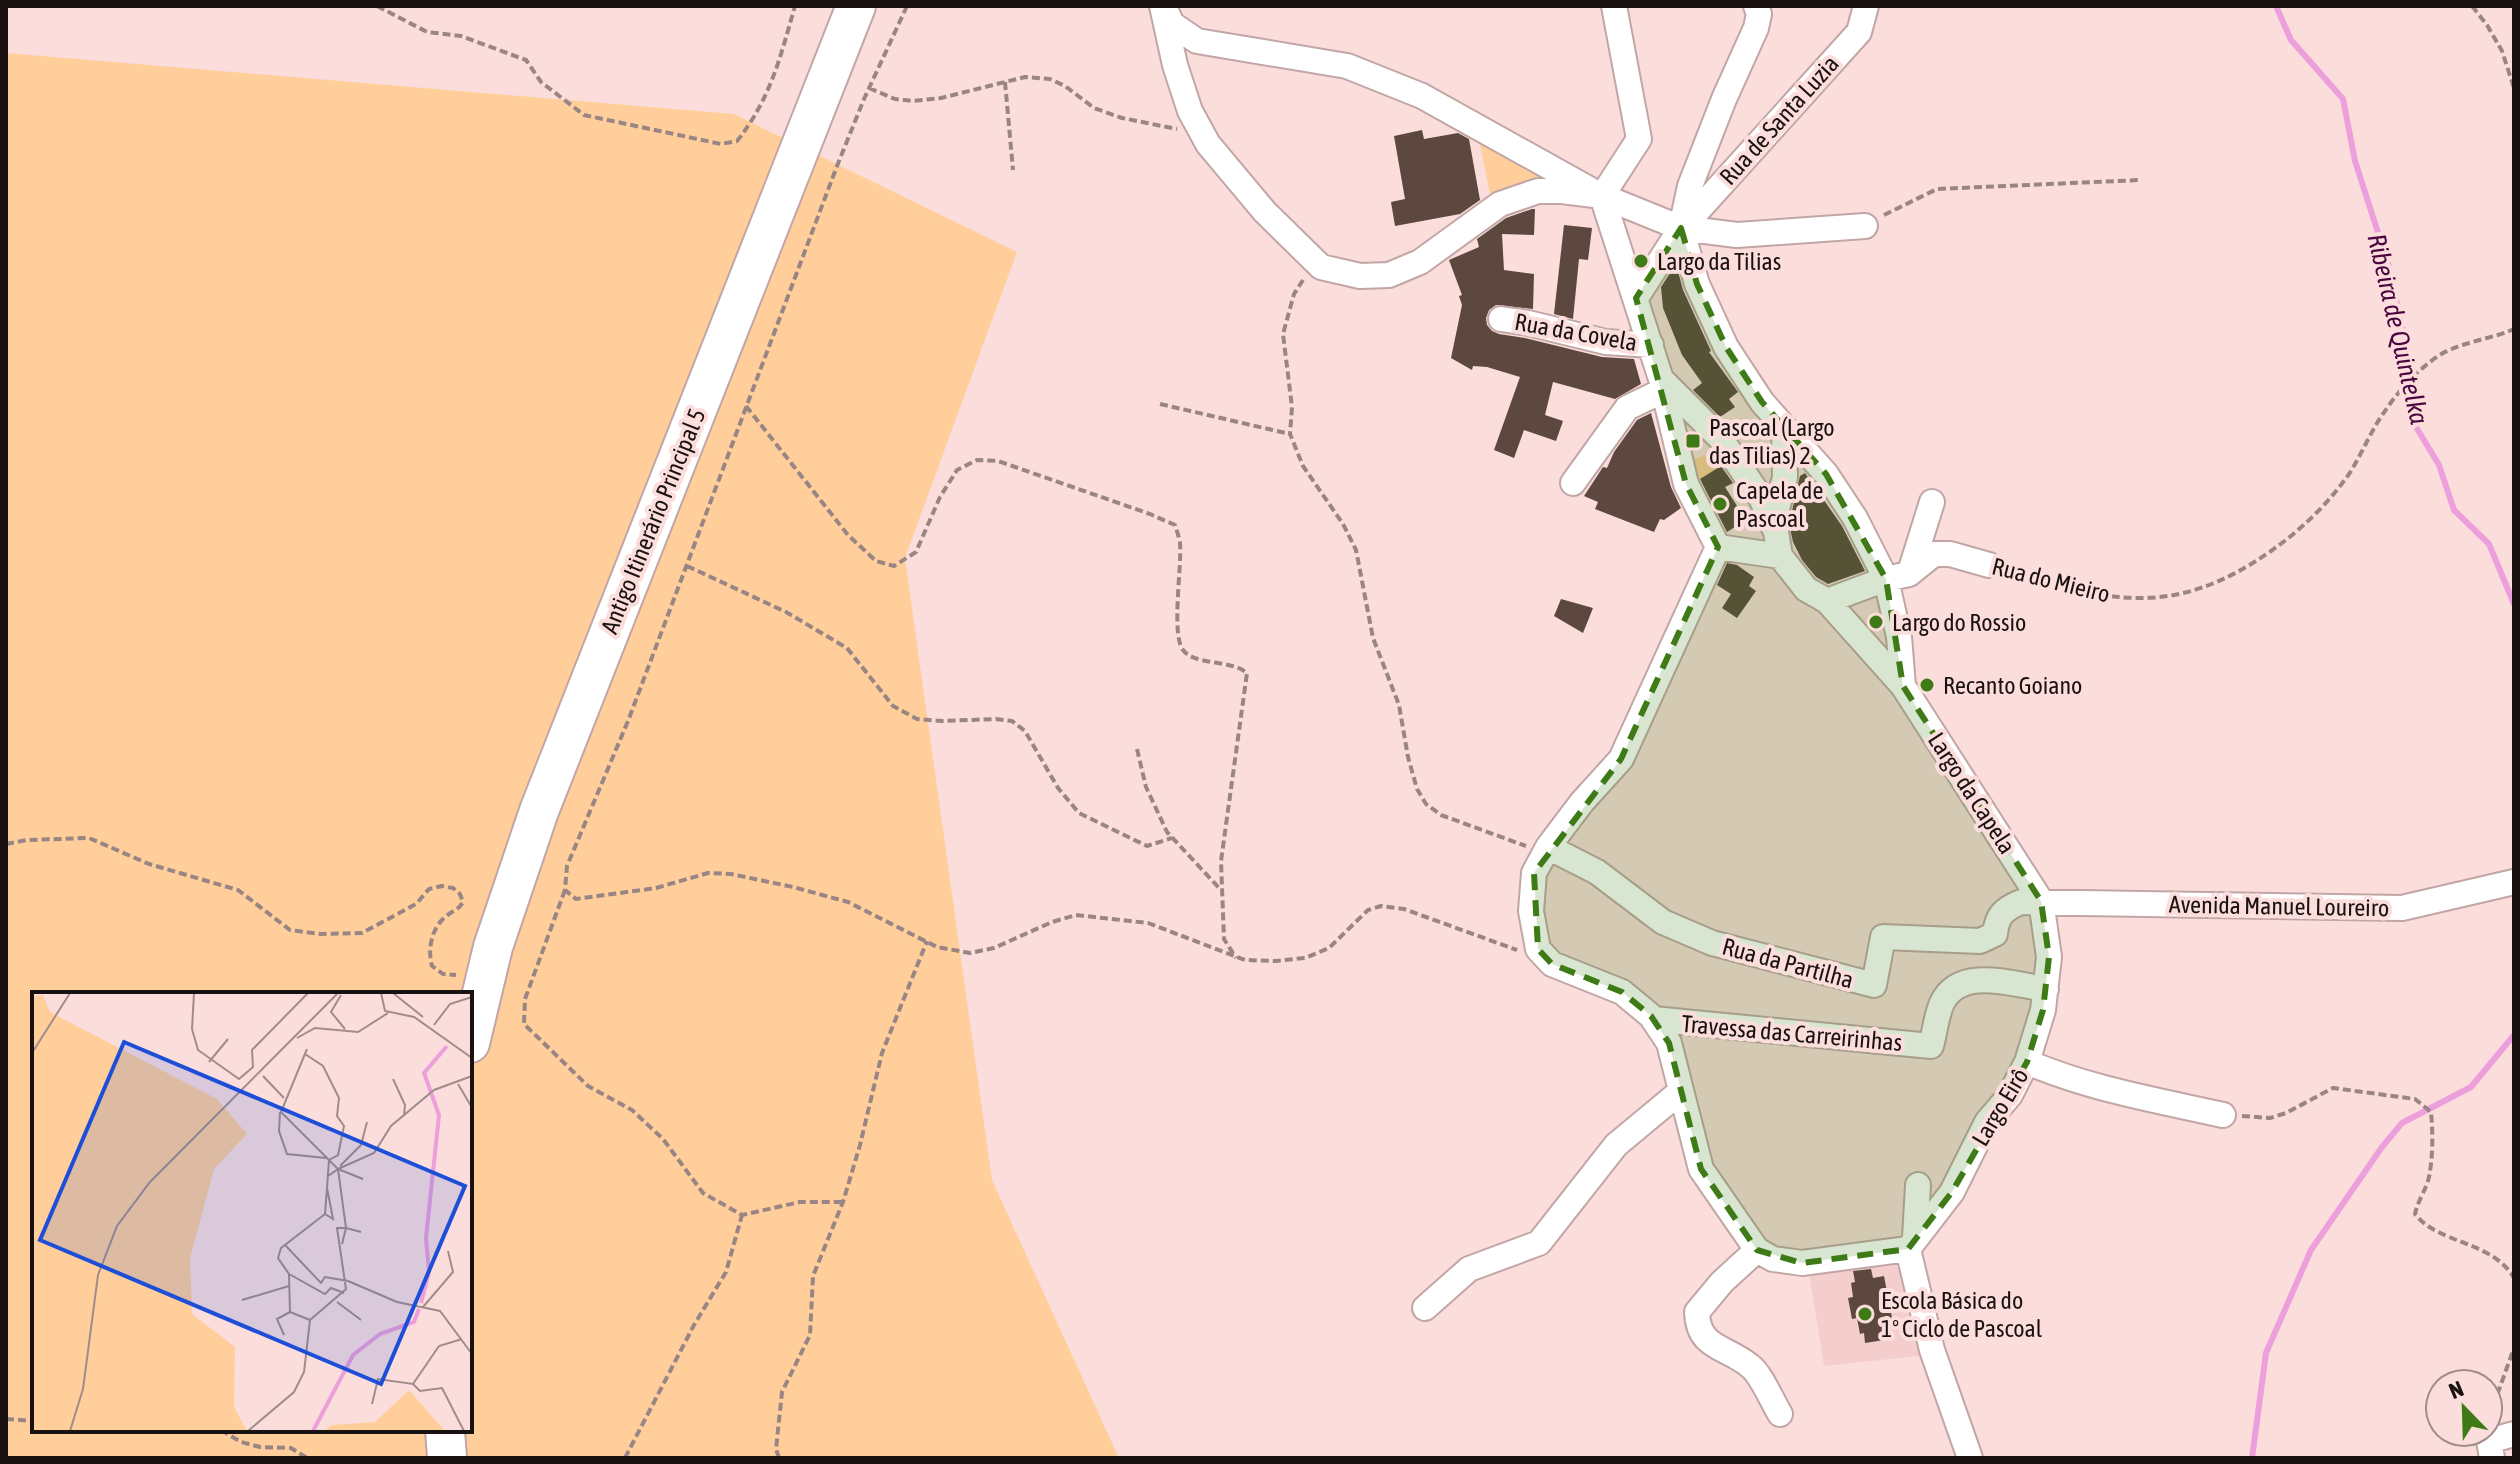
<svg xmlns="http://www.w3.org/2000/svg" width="2520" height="1464" viewBox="0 0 2520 1464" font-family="'Asap Condensed',sans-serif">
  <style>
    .built { fill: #f3cecc }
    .green { fill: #ffce9b; fill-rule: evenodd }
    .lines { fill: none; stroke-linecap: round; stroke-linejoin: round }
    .stream { stroke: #ed9fdb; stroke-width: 6 }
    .building { fill: #5d483f }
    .minor-casing { stroke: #c2a6a5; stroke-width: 28 }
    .trunk-casing { stroke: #c2a6a5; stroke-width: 42 }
    .path { stroke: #998583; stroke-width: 4; stroke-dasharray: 8 4; stroke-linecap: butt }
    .minor { stroke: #fff; stroke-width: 24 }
    .trunk { stroke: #fff; stroke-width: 38 }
    .marked { fill: #3e7b16; fill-opacity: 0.2; stroke: #3e7b16; stroke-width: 6; stroke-dasharray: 16 10; stroke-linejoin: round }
    .poi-dot { fill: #3e7b16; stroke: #fbdedc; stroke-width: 3 }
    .labels { text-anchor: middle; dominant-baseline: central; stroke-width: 8; stroke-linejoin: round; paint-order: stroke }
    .street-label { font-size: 24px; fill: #1a1111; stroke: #fbdedc }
    .poi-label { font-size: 24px; fill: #1a1111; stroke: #fbdedc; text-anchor: start }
    .water-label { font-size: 26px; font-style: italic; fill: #4b0541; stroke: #fbdedc }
    .inset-river { fill: none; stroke: #ed9fdb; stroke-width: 4 }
    .inset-road { fill: none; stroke: #a18c8b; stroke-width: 2 }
    .view { fill: #1d4ed8; fill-opacity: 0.15; stroke: #1d4ed8; stroke-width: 4 }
    .inset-edge { fill: none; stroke: #1a1111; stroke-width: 4 }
  </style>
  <rect width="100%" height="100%" fill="#fbdedc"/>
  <path class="built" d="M1891 1259 1903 1273 1927 1355 1824 1366 1809 1272Z"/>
  <path class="green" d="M6 53 734 114 1017 252 905 558 992 1180 1119 1458H6ZM34 994H470V1430H34Z
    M1483 140 1545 175 1543 181 1491 199 1480 144Z
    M1709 454H1716L1726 463 1692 484 1690 464 1694 459Z"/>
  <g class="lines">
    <path class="stream" d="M2276 6 2291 40 2343 99 2355 161 2390 270 2404 337 2416 427 2439 465 2454 510 2489 544 2514 604
      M2252 1458 2266 1353 2311 1250 2382 1147 2402 1123 2471 1087 2514 1035"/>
  </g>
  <path class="building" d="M1422 130 1424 139 1458 133 1469 139 1480 200 1460 214 1395 226 1391 202 1405 199 1394 136Z
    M1532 209H1535L1534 235 1502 234 1504 270 1534 274 1533 309 1496 305 1489 310 1486 318 1487 325 1492 331 1499 334 1525 338 1602 357 1634 359 1641 384 1615 399 1553 382 1545 415 1563 421 1556 441 1524 430 1514 458 1494 450 1520 377 1487 367 1473 366 1472 370 1451 358 1462 305 1459 296 1462 295 1449 260 1479 247 1477 239 1506 218Z
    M1564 225 1592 228 1588 260 1579 259 1573 319 1554 314Z
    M1676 264 1683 290 1711 351 1709 352 1738 392 1729 399 1735 407 1720 417 1693 390 1702 383 1682 355 1663 308 1661 287Z
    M1651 413 1671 487 1681 508 1664 520 1660 519 1654 532 1595 509 1598 502 1584 496 1603 467 1607 468 1614 452 1637 420Z
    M1721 466 1733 483 1725 487 1746 520 1727 532 1700 479Z
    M1805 473 1842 526 1865 571 1828 584 1816 577 1802 560 1793 542 1789 524 1800 476Z
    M1727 563 1737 565 1754 577 1749 586 1756 591 1737 618 1722 608 1731 594 1717 585Z
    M1561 599 1593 608 1583 633 1554 616Z
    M1871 1269 1873 1278 1884 1276 1894 1328 1882 1330 1884 1340 1865 1343 1864 1333 1860 1334 1857 1318 1852 1319 1848 1298 1853 1297 1851 1283 1855 1282 1853 1271Z"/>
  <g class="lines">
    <defs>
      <path id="minor" d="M1162 6 1175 65 1190 111 1208 144 1265 212 1321 267 1360 276 1389 275 1420 262 1500 204 1538 191H1562L1602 196
        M1756 6 1759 14 1756 28 1724 99 1690 186 1681 228 1697 284 1726 347 1762 402 1826 474 1855 518 1886 579 1909 574 1934 554H1950L1989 565
        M1165 9 1172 24 1197 41 1347 66 1422 96 1589 189
        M1602 196 1639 139 1614 6
        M1683 227 1859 32 1866 6
        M1681 228 1737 235 1865 226
        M1636 298 1681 228 1602 196 1661 379 1721 439 1761 498 1776 532 1780 556 1718 547 1686 484 1661 379
        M1501 319 1528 323 1606 342 1651 345
        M1573 483 1627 408 1664 390
        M1773 525 1785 477 1784 427
        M1718 547 1621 759 1582 802 1548 847 1534 873 1531 911 1538 949 1552 964 1622 992 1651 1016 1669 1043 1701 1169 1757 1250 1773 1259 1802 1263 1908 1249
        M1780 556 1806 589 1827 601
        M1910 572 1932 502
        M1903 686 1899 637 1886 579 1827 601 1903 686 2041 901 2049 957 2043 1010 2027 1062 2010 1095 1987 1122 1952 1192 1908 1249
        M1548 847 1597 872 1663 922 1712 943 1874 985 1883 937 1980 941 1995 934C1997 915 2004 909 2021 902L2402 908 2514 882
        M1653 1019 1931 1046C1935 1032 1936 1016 1942 1003 1960 965 2014 985 2046 989
        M2027 1062C2090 1089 2156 1100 2223 1115
        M1915 1238 1918 1185
        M1908 1249 1932 1350 1970 1458
        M1757 1250 1722 1282 1697 1312C1698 1349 1726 1346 1750 1366 1761 1374 1772 1401 1780 1414
        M1425 1308 1469 1269 1539 1243 1616 1145 1681 1091
        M2492 1458 2489 1441 2514 1434"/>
      <path id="trunk" d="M470 1043 493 947 539 811 856 6
        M445 1430 447 1458"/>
    </defs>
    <use href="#minor" class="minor-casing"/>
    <use href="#trunk" class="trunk-casing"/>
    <path class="path" d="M377 6 427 32 461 36 526 60 541 82 584 115 721 144 737 141C771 98 780 58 795 6
      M907 6 864 99 837 166 628 721 567 866 565 890 576 899 656 888 708 873 731 874 793 887 848 902 937 947 970 953 994 948 1052 922 1076 915 1148 923 1245 960 1276 961 1305 958 1329 948 1368 910 1381 906 1404 909 1517 950
      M2472 6 2487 25 2502 51 2514 88
      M1005 82 1013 170
      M869 88 895 99 913 101 941 98 1025 77 1050 79 1065 86 1094 108 1122 118 1177 129
      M1884 215 1937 189 2140 180
      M1303 280 1294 294 1283 334 1292 407 1290 434 1303 466 1343 524 1356 550 1373 638 1399 705 1408 757 1417 789 1426 804 1441 815 1526 846
      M1160 404 1290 434
      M746 406 848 535 876 561 894 566 916 552 940 497 957 470 977 460 998 461 1150 514 1175 525C1177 531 1179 537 1180 543 1182 567 1171 634 1183 650 1195 666 1230 659 1247 673L1221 861 1224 939 1236 958
      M687 566 786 612 847 648 893 706 917 719 942 721 996 719 1012 721 1025 731 1058 788 1079 813 1147 846 1172 838
      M2007 570C2112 603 2175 618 2271 551 2301 530 2328 504 2349 474 2362 454 2371 430 2385 411 2397 393 2413 375 2430 362 2453 342 2487 341 2514 329
      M1137 749 1146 787 1167 832 1221 890
      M6 844 27 840 89 838 149 864 238 890 290 930 321 934 362 933 416 904 429 889 442 886 453 888 460 894 463 902C459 909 456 909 449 914 432 925 427 948 432 966L443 974 456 975
      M565 890 525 999 524 1024 588 1086 632 1110 663 1139 703 1193 742 1215 800 1202H843
      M2242 1116 2270 1118 2286 1113 2333 1088 2415 1099 2431 1112C2433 1134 2433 1156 2429 1177 2426 1190 2418 1200 2415 1214 2438 1244 2493 1241 2514 1278
      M2491 1417V1412L2514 1348
      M6 1419 34 1421
      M221 1430 241 1442 260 1447 291 1448 307 1458
      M625 1458 694 1325 726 1272 742 1215
      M779 1458 776 1449 782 1392 810 1335 813 1276 843 1202 860 1145 882 1053 927 941"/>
    <use href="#minor" class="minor"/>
    <use href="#trunk" class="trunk"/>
  </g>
  <path class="marked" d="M1681 228 1697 284 1726 347 1762 402 1826 474 1886 579 1903 686 2041 901 2049 957 2043 1010 2027 1062 1952 1192 1908 1249 1802 1263 1757 1250 1701 1169 1669 1043 1651 1016 1622 992 1552 964 1538 949 1534 873 1621 759 1718 547 1686 484 1636 298Z"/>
  <g class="poi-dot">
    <circle cx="1641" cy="261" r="8"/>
    <rect x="1685" y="433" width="16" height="16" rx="4"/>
    <circle cx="1720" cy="504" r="8"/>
    <circle cx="1876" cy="622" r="8"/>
    <circle cx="1927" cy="685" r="8"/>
    <circle cx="1865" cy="1314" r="8"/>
  </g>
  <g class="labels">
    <g class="street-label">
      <text transform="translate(1779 120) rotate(-48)">Rua de Santa Luzia</text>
      <text transform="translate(1576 332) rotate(10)">Rua da Covela</text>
      <text transform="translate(653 521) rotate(-68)">Antigo Itinerário Principal 5</text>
      <text transform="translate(2051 580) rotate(14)">Rua do Mieiro</text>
      <text transform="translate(1972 793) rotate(57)">Largo da Capela</text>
      <text transform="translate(2279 906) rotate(1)">Avenida Manuel Loureiro</text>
      <text transform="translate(1788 963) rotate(15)">Rua da Partilha</text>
      <text transform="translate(1792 1033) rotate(5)">Travessa das Carreirinhas</text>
      <text transform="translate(2000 1107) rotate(-59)">Largo Eirô</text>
    </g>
    <g class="poi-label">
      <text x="1657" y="261">Largo da Tilias</text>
      <text x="1709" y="427">Pascoal (Largo<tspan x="1709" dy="28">das Tilias) 2</tspan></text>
      <text x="1736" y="490">Capela de<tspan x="1736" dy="28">Pascoal</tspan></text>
      <text x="1892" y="622">Largo do Rossio</text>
      <text x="1943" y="685">Recanto Goiano</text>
      <text x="1881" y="1300">Escola Básica do<tspan x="1881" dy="28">1º Ciclo de Pascoal</tspan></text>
    </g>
    <g class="water-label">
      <text transform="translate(2398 329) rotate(77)">Ribeira de Quintelka</text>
    </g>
  </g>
  <g transform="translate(32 992)">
    <rect width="440" height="440" fill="#fbdedc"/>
    <path d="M11 3 18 20 185 107 215 142 182 177 158 266 160 322 203 355 202 415 215 439H0V4ZM377 398 413 439H292L300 433 343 430Z" fill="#ffce9b"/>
    <path class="inset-river" d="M389 311 397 280 394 246 407 123 392 81 415 54M281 439 321 363 348 342 382 330 387 317"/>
    <path class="inset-road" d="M162 1 160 37 166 58 207 87 221 75 220 58 276 1M349 1 353 19 382 25 440 66M361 1 391 25M309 3 299 20 313 37M402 33 418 12 440 5M265 46 283 36 326 40 356 21M275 57 249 120 297 168M0 61 38 1M273 62 291 74 307 106 305 124 312 134 306 163 297 168M177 70 196 47M231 84 252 106M361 87 373 113 372 124M426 92 439 114M248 120 247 139 255 162 294 166M308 174 329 153 335 130M306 177 342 161 359 134 402 98 440 84M306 177 314 236 329 240M306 177 331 187M295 196 293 222 301 227 295 196 297 168 306 177 296 184M253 253 289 291 293 285 316 289M257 282 293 302 299 296 312 301M316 289 365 310 408 319 440 362M210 308 257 294M305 310 329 328M391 315 421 280 416 259M278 328 258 320 257 282 246 266 249 256 293 222M278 328 314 297 305 236H314L310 252M252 343 245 327 258 320M381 392 388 399 410 396 432 439M340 412 346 387 381 392 407 354 430 347M38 439 51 397 66 283 85 234 118 190 306 1M216 439 262 400 272 380 278 328"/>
    <path class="view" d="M92 50 433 194 349 392 8 248Z"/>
    <rect width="440" height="440" class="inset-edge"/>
  </g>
  <rect width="2520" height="1464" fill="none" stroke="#1a1111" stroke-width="16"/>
  <g transform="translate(2464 1408) rotate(337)"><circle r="38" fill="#fbdedc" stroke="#a18c8b" stroke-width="2"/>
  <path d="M0-6L14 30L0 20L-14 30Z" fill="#3e7b16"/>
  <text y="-12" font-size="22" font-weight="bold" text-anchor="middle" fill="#1a1111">N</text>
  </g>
</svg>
